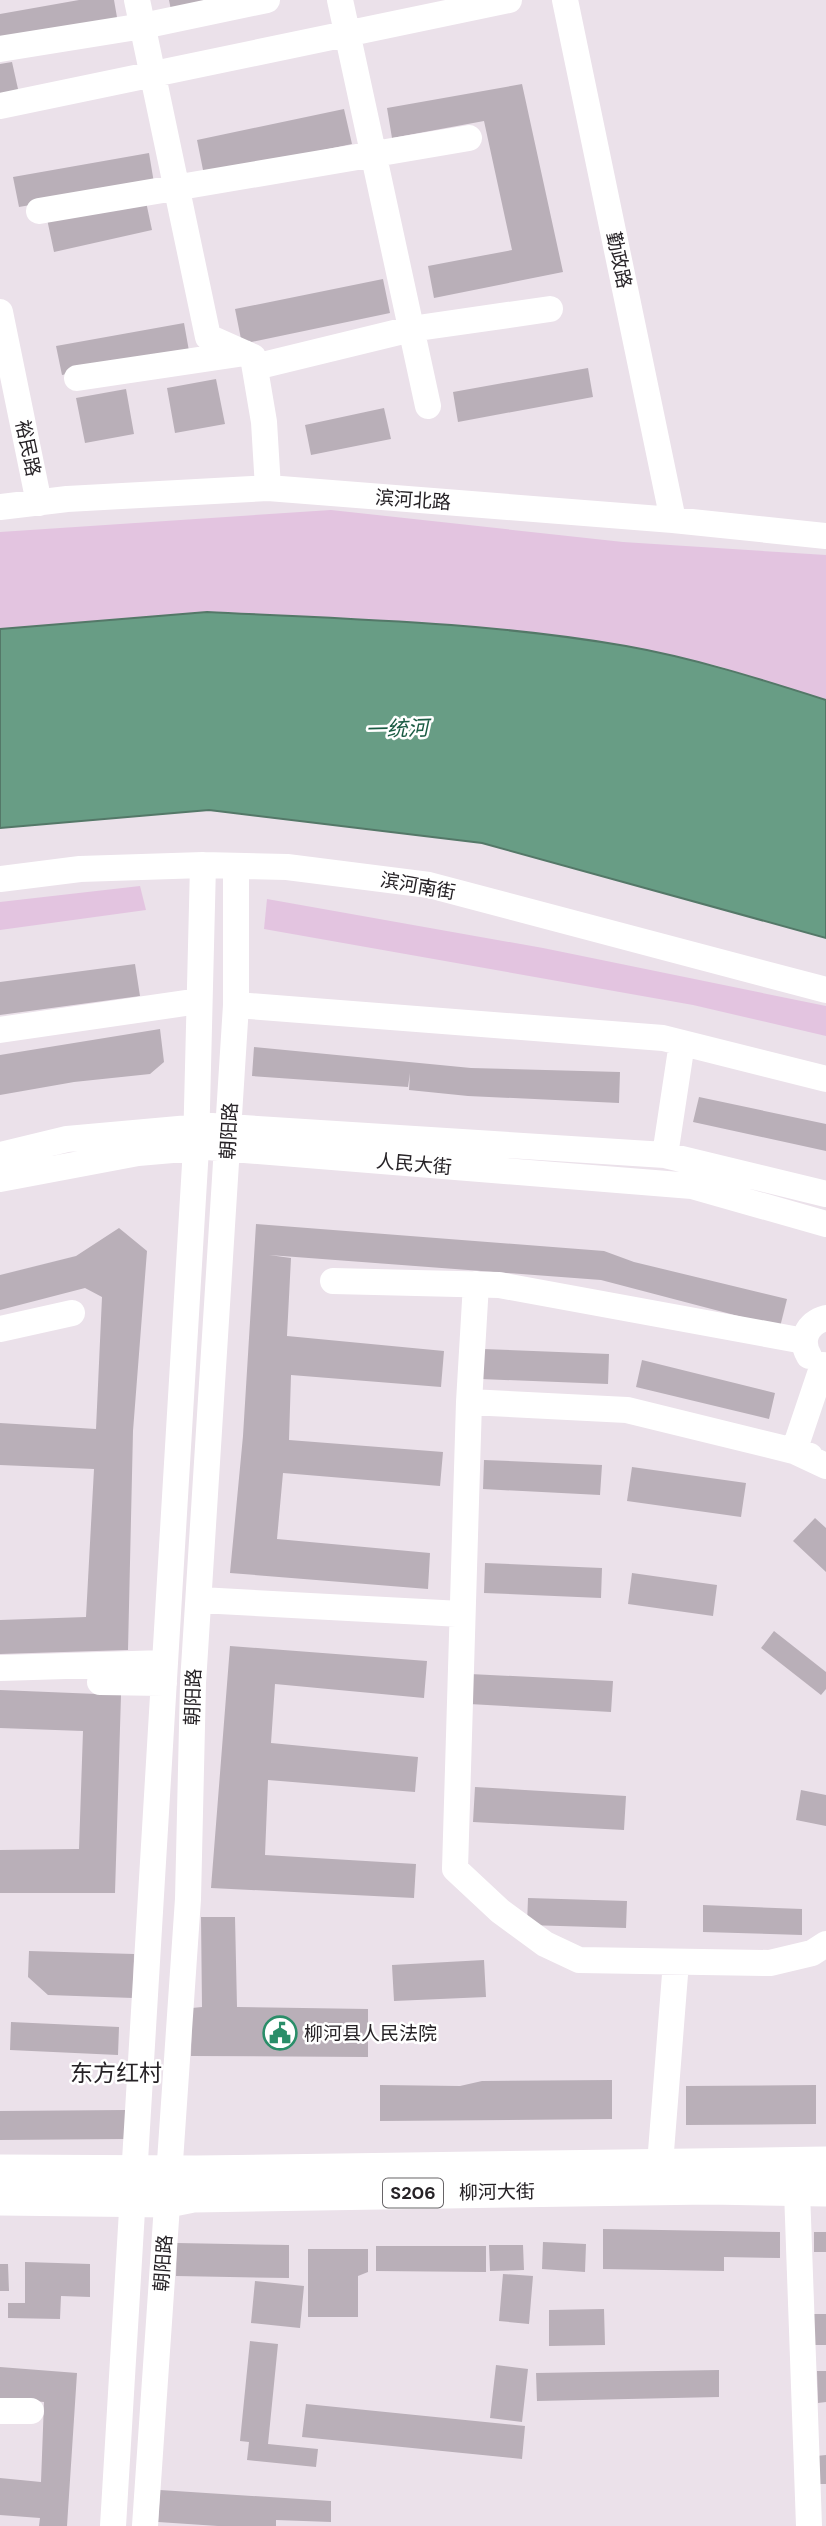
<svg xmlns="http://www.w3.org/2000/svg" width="826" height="2526" viewBox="0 0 826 2526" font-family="'DM Sans','Noto Sans SC',sans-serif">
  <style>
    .green { fill: #e3c4e0 }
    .water { fill: #689d85; stroke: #547868; stroke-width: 2 }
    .building { fill: #b9afb8 }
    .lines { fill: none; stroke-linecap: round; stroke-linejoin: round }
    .minor { stroke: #fff; stroke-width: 26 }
    .major { stroke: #fff; stroke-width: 33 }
    .labels { text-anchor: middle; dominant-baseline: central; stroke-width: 5; stroke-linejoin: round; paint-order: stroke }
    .shield { fill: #fff; stroke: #676467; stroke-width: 2 }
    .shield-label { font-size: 18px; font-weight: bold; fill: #262226 }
    .street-label { font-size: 19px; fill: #262226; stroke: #fff }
    .poi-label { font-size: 19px; fill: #262226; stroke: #fff; text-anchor: start }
    .water-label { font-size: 21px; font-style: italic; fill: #1b5c44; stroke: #fff }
    .quarter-label { font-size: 23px; fill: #262226; stroke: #fff }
  </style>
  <rect width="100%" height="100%" fill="#ebe1ea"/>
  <path class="green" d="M331 510 623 542 826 555V700L718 666 625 646 207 612 0 629V532Z
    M140 886 146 910 0 930V902Z
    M267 899 543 948 826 1006V1036L693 1005 264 929Z"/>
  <path class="water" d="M207 612C346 619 488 622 626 646 694 658 760 679 826 700V938L482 843 209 810 0 828V629Z"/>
  <path class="building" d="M79 0H114L118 23 0 45V14Z
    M169 0H238L172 15Z
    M12 62 20 98 0 102V64Z
    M522 84 563 272 434 298 428 266 512 250 484 121 392 138 387 108Z
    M344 109 352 144 204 175 197 140Z
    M149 153 154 183 19 207 13 177Z
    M145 197 152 230 54 252 47 219Z
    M383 279 390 313 242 344 235 309Z
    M184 323 189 351 62 375 56 346Z
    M588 368 593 397 458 422 453 392Z
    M216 379 225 424 175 433 167 388Z
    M126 389 134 434 85 443 76 398Z
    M384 408 391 439 311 455 305 425Z
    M135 964 140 996 0 1015V982Z
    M160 1029 164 1062 150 1074 74 1082 0 1095V1055Z
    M254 1047 471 1068 620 1072 619 1103 468 1096 409 1090 410 1073 408 1087 252 1076Z
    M699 1097 826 1124V1151L693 1122Z
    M256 1224 604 1251 634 1262 787 1299 780 1327 601 1280 269 1255 291 1258 287 1336 444 1351 441 1387 291 1375 289 1440 443 1452 440 1486 283 1473 277 1539 430 1553 428 1589 230 1573 243 1436Z
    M119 1228 147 1251 133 1431 128 1650 0 1654V1620L86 1617 94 1469 0 1465V1423L96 1429 102 1297 85 1288 0 1310V1275L76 1256Z
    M483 1349 609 1354 608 1384 481 1379Z
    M642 1360 775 1393 769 1419 636 1387Z
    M484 1460 602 1465 600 1495 483 1489Z
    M632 1467 746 1483 741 1517 627 1501Z
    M815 1518 826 1528V1572L793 1541Z
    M485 1563 602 1568 601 1598 484 1593Z
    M632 1573 717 1585 713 1616 628 1604Z
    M774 1631 826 1672V1689L821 1695 761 1648Z
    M230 1646 427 1661 424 1698 275 1684 271 1743 418 1757 415 1792 268 1780 265 1855 416 1864 414 1898 211 1888Z
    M470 1674 613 1681 611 1712 469 1704Z
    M0 1690 121 1695 115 1893H0V1850L79 1849 83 1731 0 1728Z
    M475 1787 626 1796 624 1830 473 1822Z
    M801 1790 826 1795V1826L796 1820Z
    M528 1898 627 1901 626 1928 527 1925Z
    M703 1905 802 1909V1935L703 1932Z
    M201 1917H235L237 2007 368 2009V2057L191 2056 192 2008 202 2007Z
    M29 1951 134 1954 133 1998 48 1995 28 1977Z
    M484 1960 486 1997 394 2001 392 1965Z
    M11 2022 119 2027 118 2055 10 2050Z
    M612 2080V2119L380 2121V2085L460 2086 482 2081Z
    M816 2085V2124L686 2125V2086Z
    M125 2110V2139L0 2140V2111Z
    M603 2229 780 2232V2258L724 2257V2271L603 2269Z
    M814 2232H826V2252H814Z
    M543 2242 586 2244 585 2272 542 2269Z
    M177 2243 289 2245V2278L176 2276Z
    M489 2245H523L524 2270 490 2271Z
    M376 2246H486V2272L376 2271Z
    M308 2249H368V2272L358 2276V2317H308Z
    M25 2262 90 2264V2297L61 2296 60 2319 8 2318V2303H25Z
    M0 2264H8L9 2291H0Z
    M503 2274 533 2276 529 2324 499 2321Z
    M255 2281 304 2286 300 2328 251 2323Z
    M604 2309 605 2345 549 2346V2310Z
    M813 2314H826V2345H813Z
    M250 2341 278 2344 268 2444 318 2449 316 2467 247 2460 249 2442 240 2441Z
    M496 2365 528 2369 522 2422 490 2418Z
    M0 2367 77 2373 67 2526H39L40 2518 0 2515V2478L41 2482 44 2402 0 2398Z
    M719 2370V2397L537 2401 536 2373Z
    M817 2371H826V2402L818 2403Z
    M306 2404 525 2426 522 2459 302 2437Z
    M826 2455V2484H817L816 2456Z
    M160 2490 331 2501V2522L276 2520V2526H218L158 2522Z"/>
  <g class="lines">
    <path class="minor" d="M137 0 208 337 253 357 264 422 268 488
      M340 0 428 406
      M565 0 673 520
      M0 49 143 26 267 0
      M0 106 509 0
      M39 211 469 138
      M0 312 39 503
      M255 367 411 329 550 309
      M77 378 245 353
      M0 507 67 499 268 488 673 520 826 536
      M0 879 80 869 203 865 287 867 429 885 826 990
      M236 1005 663 1038 826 1079
      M0 1030 199 1001
      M0 1155 67 1139 212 1126 665 1155 826 1194
      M665 1155 682 1043
      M0 1179 138 1153 207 1147 692 1186 826 1224
      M333 1281 499 1285 804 1341
      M476 1284 469 1402 455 1869 500 1911 545 1944 579 1960 770 1963 812 1953 826 1944
      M0 1329 72 1313
      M809 1356C799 1339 808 1323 826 1318
      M469 1402 627 1410 794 1451 826 1466
      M810 1456 794 1451 823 1365
      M200 1600 461 1614
      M0 1668 165 1663
      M100 1682 164 1683
      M660 2164 676 1962
      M797 2191 809 2526
      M0 2411H31
      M113 2526 196 1148 203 865
      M145 2526 188 1899 193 1683 236 1005V867"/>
    <path class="major" d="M0 2171 196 2172 826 2163
      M0 2199 168 2201 193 2196 709 2188 826 2190"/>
  </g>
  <defs>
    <symbol id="civic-ring" viewBox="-11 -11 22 22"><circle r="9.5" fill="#fff" stroke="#2a8e69" stroke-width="1.5"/><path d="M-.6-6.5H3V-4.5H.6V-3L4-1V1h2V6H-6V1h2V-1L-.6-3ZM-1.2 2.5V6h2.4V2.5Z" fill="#2a8e69"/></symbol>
  </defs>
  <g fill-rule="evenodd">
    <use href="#civic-ring" x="261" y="2014" width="38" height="38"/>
  </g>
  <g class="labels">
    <rect class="shield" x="383" y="2178.5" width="60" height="29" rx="5"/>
    <g class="shield-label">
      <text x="413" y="2193">S206</text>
    </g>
    <g class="street-label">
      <text transform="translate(619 260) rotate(78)">勤政路</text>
      <text transform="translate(28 448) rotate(78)">裕民路</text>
      <text transform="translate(413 500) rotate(4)">滨河北路</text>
      <text transform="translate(418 886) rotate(10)">滨河南街</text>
      <text transform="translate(229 1131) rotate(-87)">朝阳路</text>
      <text transform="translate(414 1164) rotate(5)">人民大街</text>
      <text transform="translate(193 1697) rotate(-88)">朝阳路</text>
      <text transform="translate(497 2192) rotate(-1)">柳河大街</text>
      <text transform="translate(163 2263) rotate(-86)">朝阳路</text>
    </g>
    <g class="poi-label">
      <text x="304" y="2033">柳河县人民法院</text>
    </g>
    <g class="water-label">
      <text transform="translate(397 729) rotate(-2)">一统河</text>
    </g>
    <g class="quarter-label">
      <text x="116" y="2073">东方红村</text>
    </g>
  </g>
</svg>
